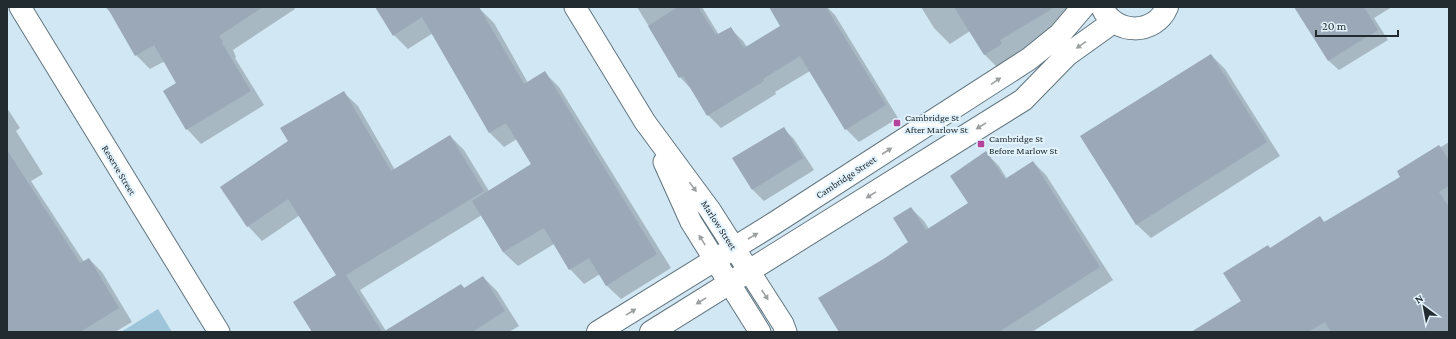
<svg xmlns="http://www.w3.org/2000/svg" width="1456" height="339" viewBox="0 0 1456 339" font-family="'Crimson Pro',serif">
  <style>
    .green { fill: #9ec5da }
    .shadow { fill: #0003 }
    .building { fill: #9aa8b8 }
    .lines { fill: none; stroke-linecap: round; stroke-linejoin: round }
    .minor-casing { stroke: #61757f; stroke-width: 23 }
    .primary-casing { stroke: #61757f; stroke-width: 24 }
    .minor { stroke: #fff; stroke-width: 21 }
    .primary { stroke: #fff; stroke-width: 22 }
    .oneway { fill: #9ca0a1 }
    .poi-dot { fill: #b5429b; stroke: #e2f3fd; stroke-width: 1.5 }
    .labels { text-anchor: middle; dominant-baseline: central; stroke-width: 4; stroke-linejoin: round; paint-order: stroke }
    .poi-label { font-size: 10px; fill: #222b2f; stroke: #e2f3fd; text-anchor: start }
    .street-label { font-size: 10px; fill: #222b2f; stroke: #e2f3fd }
  </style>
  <rect width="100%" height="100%" fill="#d1e7f3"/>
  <path class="green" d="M158 309 172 332H121Z"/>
  <path class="shadow" d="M105 7H294L295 9 233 50 236 57 235 58 264 105 201 144 187 129 164 91 178 83 165 61 150 69 136 55 113 15Z
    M376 7H473L480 9 494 23 528 83 545 73 559 87 671 268 621 299 606 285 600 274 584 284 570 269 554 244 518 266 503 252 482 215 360 290 386 331 461 285 465 289 483 277 497 291 519 326 509 332H313L337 275 300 215 262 241 248 226 289 141 343 92 358 106 395 170 450 136 464 150 489 191 532 164 517 139 504 147 490 133 433 33 408 49 394 35Z
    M637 7H702L719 35 730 28 743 41 747 47 781 26 770 7H827L835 15 898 118 859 142 846 129 810 71 775 92 776 94 721 128 708 115 692 90 680 77Z
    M921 7H1074L1071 13 1000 70 984 54 970 31 950 44 934 28Z
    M1295 7H1392L1374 18 1388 40 1339 70 1329 61Z
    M1211 55 1225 69 1280 156 1151 238 1136 224Z
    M7 108 20 128 16 131 43 174 31 181 84 262 89 259 102 272 132 322 115 332H7Z
    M783 128 794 139 814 170 764 201 753 190 734 159Z
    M1449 142V332H1200L1242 301 1270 249 1320 217 1325 223 1401 177 1439 146 1441 147Z
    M986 153 999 166 1007 179 1033 162 1046 175 1113 280 1032 332H840L885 259 910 243 911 208 924 221 929 229 970 203Z"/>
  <path class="building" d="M107 7H263L219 36 223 42 222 43 251 91 186 130 163 91 176 83 154 45 135 56Z
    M375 7H479L524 84 545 71 657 254 606 286 589 258 569 270 544 228 503 252 472 201 531 164 506 123 489 133 422 17 393 36Z
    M678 7H698L716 35 731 27 744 48 780 26 769 7H826L886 105 845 130 800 56 763 79 764 81 707 116 683 76 679 78 648 26Z
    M954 7H1055L1000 40 1002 44 984 55Z
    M1294 7H1364L1378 30 1328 61Z
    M1211 54 1267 142 1136 225 1080 136Z
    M344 91 391 171 450 135 484 191 346 275 382 332H312L293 302 336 275 288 199 247 227 220 187 288 141 280 128Z
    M784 127 803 158 752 190 732 158Z
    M1439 145 1449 160V186L1439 192 1449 207V332H1331L1325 322 1308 332H1191L1241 301 1223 273 1268 245 1270 248 1320 216 1324 222 1400 177 1397 171Z
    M7 150 80 263 89 258 119 308 80 332H7Z
    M986 151 1005 179 1033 161 1100 267 999 332H839L818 298 885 258 908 242 893 218 911 207 926 230 968 203 950 176Z
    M483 276 505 311 472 332H383L461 284 464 288Z"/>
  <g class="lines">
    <defs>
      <path id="minor" d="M20 7 219 332
        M575 7 645 122 710 210 783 324 786 332
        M664 162 691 222 760 332"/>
      <path id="primary" d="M1102 7C1114 35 1155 36 1167 7
        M598 332 773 224 1029 59 1060 34 1083 7
        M651 332 1023 100 1067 55 1113 22"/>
    </defs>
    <use href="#minor" class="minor-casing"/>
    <use href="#primary" class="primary-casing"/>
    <use href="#minor" class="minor"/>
    <use href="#primary" class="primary"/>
  </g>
  <defs><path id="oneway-solid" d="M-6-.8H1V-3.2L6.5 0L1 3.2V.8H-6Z"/></defs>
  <g class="oneway">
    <use href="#oneway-solid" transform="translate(1081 45) rotate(145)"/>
    <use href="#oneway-solid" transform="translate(996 81) rotate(-34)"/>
    <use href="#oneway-solid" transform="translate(981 126) rotate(148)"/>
    <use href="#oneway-solid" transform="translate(887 151) rotate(-33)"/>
    <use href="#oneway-solid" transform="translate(693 187) rotate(54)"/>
    <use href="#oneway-solid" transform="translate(871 195) rotate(148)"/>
    <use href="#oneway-solid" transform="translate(753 236) rotate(-31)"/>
    <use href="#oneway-solid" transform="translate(702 240) rotate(-122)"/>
    <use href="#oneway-solid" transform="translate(765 295) rotate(57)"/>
    <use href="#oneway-solid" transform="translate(701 301) rotate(148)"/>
    <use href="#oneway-solid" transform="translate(631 312) rotate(-32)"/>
  </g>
  <g class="poi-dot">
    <rect x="893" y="119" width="8" height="8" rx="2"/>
    <rect x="977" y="140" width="8" height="8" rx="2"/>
  </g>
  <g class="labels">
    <g class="poi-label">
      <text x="905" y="117">Cambridge St<tspan x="905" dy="12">After Marlow St</tspan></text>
      <text x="989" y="138">Cambridge St<tspan x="989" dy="12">Before Marlow St</tspan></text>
    </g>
    <g class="street-label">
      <text transform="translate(119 170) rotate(59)">Reserve Street</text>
      <text transform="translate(846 177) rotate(-33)">Cambridge Street</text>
      <text transform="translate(719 225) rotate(57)">Marlow Street</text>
    </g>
  </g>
  <rect width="1456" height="339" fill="none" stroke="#222b2f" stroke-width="16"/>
  <g transform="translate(1424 307) rotate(328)" stroke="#e2f3fd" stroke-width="3" paint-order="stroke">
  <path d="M0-3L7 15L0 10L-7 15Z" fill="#222b2f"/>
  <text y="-6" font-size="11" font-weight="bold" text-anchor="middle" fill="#222b2f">N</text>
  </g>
  <path d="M1316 30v6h82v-6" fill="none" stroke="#222b2f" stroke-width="2"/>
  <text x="1322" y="30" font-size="12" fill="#222b2f" stroke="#e2f3fd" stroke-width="3" paint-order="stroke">20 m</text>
</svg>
